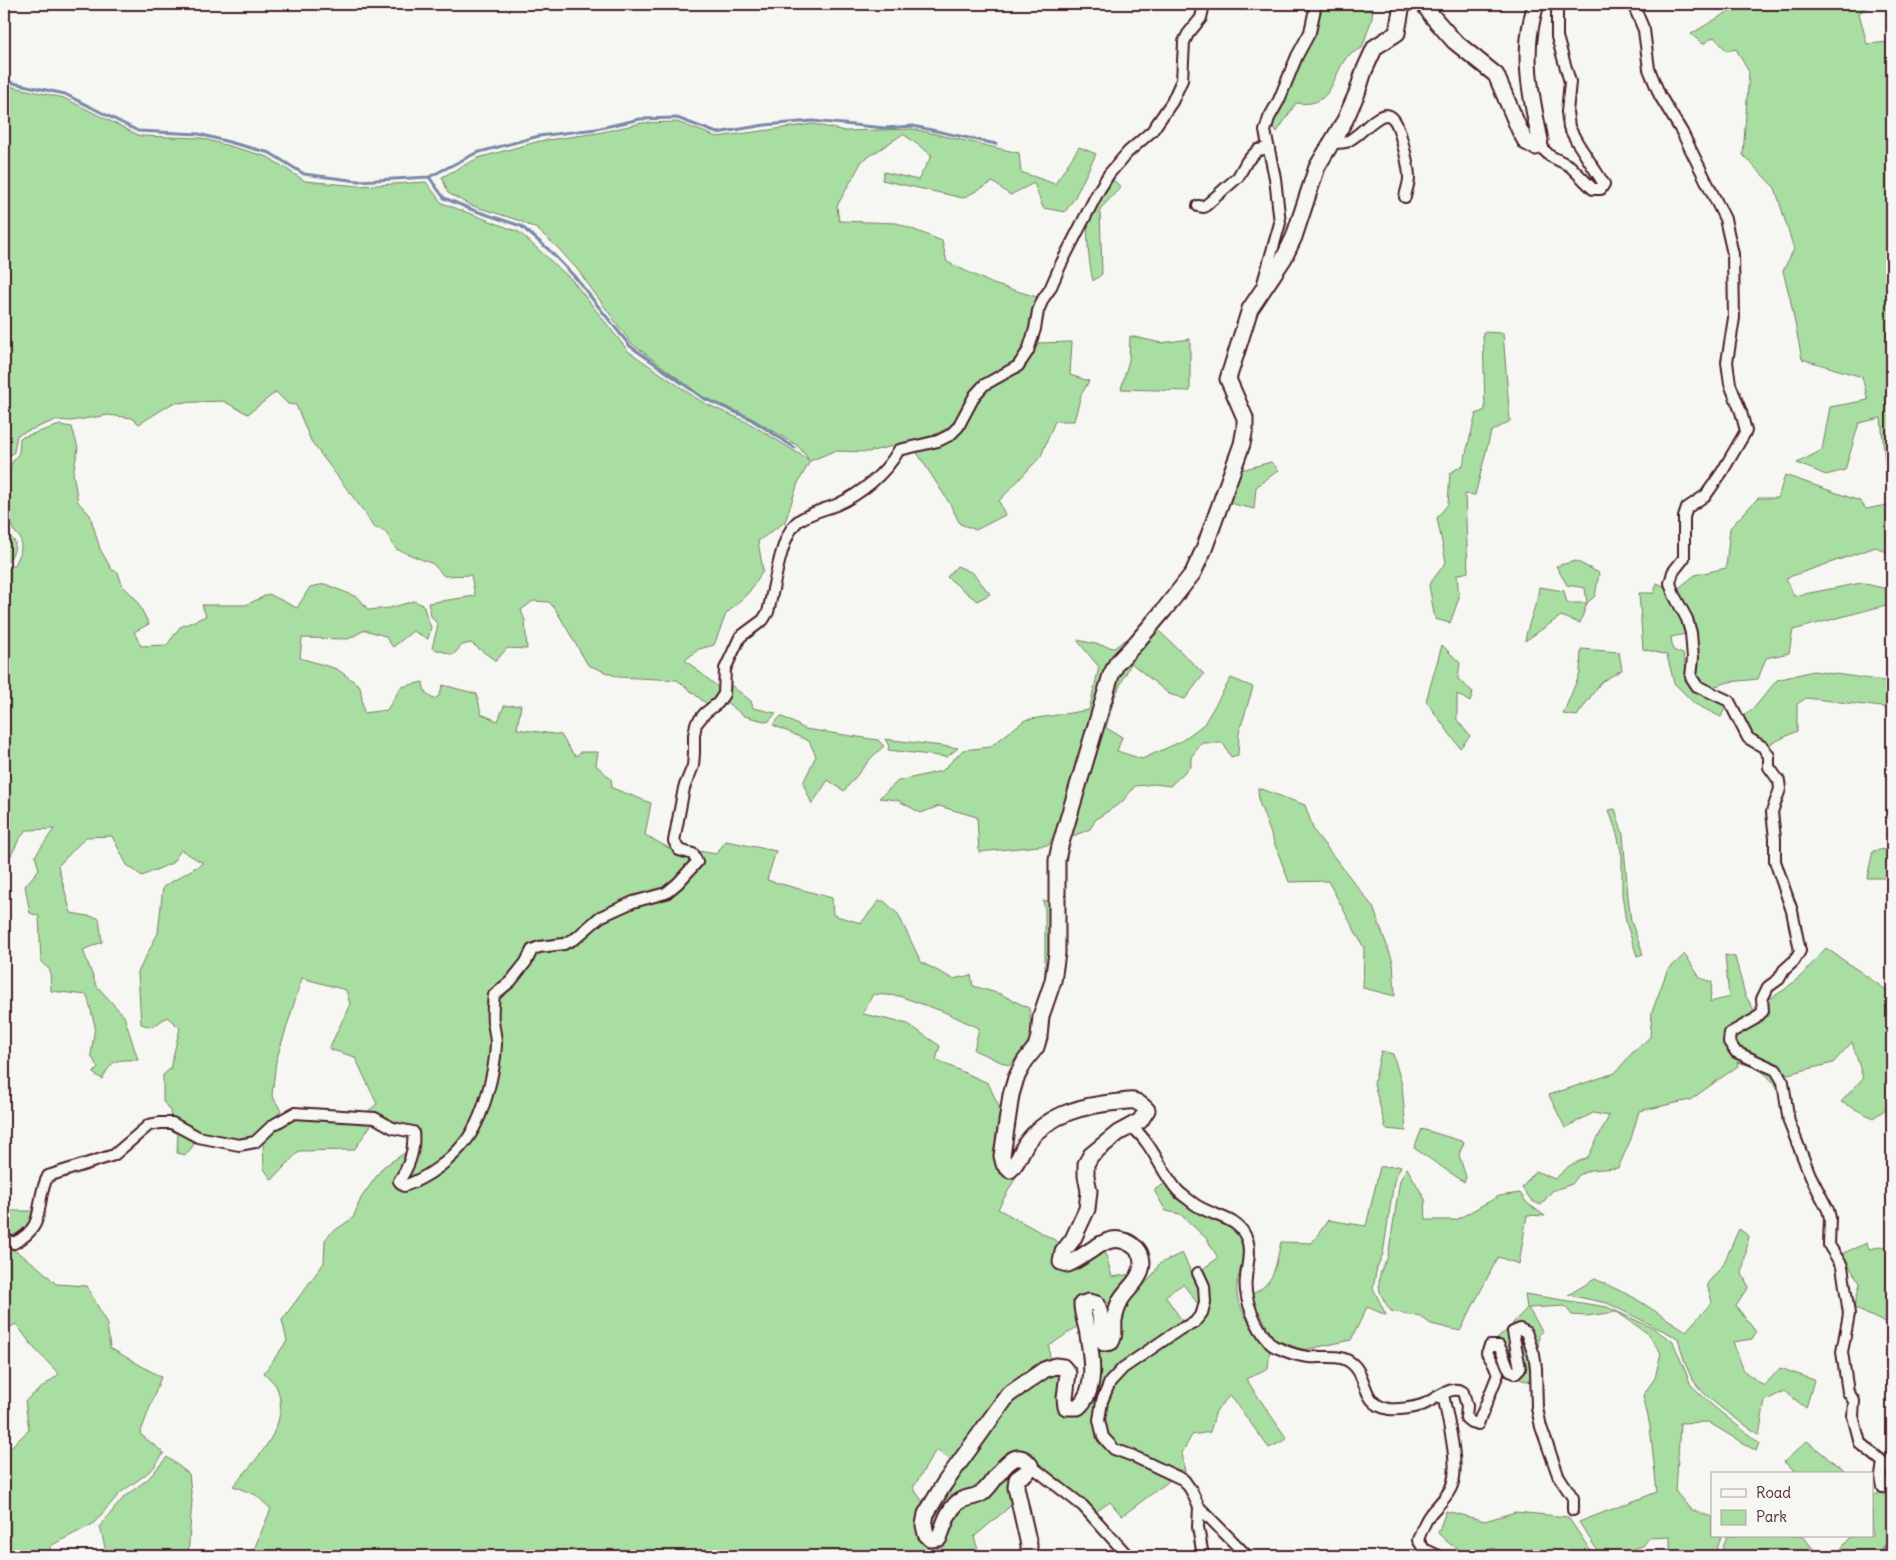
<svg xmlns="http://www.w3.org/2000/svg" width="1896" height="1560" viewBox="0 0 1896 1560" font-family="Delius,sans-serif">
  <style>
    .green { fill: #a8dea1; stroke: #797e66 }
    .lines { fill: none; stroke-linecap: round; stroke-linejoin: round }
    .stream { stroke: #7989a6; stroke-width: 3 }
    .street-casing { stroke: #4a1f2b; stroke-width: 14 }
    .secondary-casing { stroke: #4a1f2b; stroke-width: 19 }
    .street { stroke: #f6f6f2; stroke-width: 10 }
    .secondary { stroke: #f6f6f2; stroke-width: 15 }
  </style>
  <rect width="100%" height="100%" fill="#f6f6f2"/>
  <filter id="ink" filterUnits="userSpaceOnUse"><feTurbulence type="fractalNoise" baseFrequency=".02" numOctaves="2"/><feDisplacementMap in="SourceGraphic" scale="10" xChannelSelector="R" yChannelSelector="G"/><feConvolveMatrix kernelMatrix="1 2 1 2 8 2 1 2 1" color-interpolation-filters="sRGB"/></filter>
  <g filter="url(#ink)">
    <path class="green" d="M1321 4H1373L1372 18 1362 48C1357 51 1349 54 1346 58 1330 81 1332 108 1296 103L1277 132 1271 123 1300 60 1315 34Z
      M1755 4H1873L1859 13 1867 44 1889 42 1892 48V482L1886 474 1881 418 1859 423 1845 470 1826 475 1797 463 1822 450 1830 407 1868 400 1862 377 1802 359 1790 298 1783 271 1794 249 1775 188 1743 155 1749 72 1736 49 1727 51 1714 37 1703 44 1691 34 1736 7Z
      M4 85 64 98 140 136 201 138 268 157 305 181 359 186 426 182 442 203 519 232 572 280 628 351 702 402 749 423 809 460 798 446 748 416 703 397 631 343 577 269 557 247 537 229 518 220 470 205 448 193 442 177 478 158 540 141 598 133 642 123 677 122 717 137 813 124 845 131 913 129 1019 153 1021 172 1055 184 1079 147 1096 154 1075 197 1065 212 1043 208 1034 183 1010 195 993 182 963 198 882 180 884 172 918 180 932 155 903 134 862 161 837 206 839 221 897 223 942 241 947 262 993 284 1037 297 1032 315 1030 334 1015 360 973 389 959 417 949 427 938 433 922 439 868 452 834 451 810 461 798 483 785 522 758 541 763 571 749 592 726 614 714 645 699 649 685 660 719 688 717 696 708 705 677 680 618 677 588 665 556 610 549 602 533 601 521 610 525 621 527 649 507 648 496 661 471 643 462 645 453 655 432 648 438 625 431 616 428 603 475 596 471 575 444 576 433 564 396 549 385 531 373 527 365 513 311 441 296 405 288 404 276 392 248 414 223 401 173 403 139 424 132 418 108 415 71 421 56 420 17 435 14 452 6 459 4 475Z
      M1112 179 1121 187 1100 209 1102 274 1093 281C1089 263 1084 225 1091 209 1096 198 1104 188 1112 179Z
      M1483 332 1503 333 1510 421 1491 432 1475 495 1465 494 1468 572 1457 575 1459 598 1450 623 1435 619 1429 585 1446 562 1437 518 1448 504 1450 473 1463 465 1476 414 1485 410Z
      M1130 336 1161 343 1190 339V391L1121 389 1129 360Z
      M1072 342 1070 375 1089 381 1081 395 1074 421H1055L1041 456 999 501 1005 515 976 530 960 524 950 504 914 448 939 443 985 389 1001 383 1019 369 1039 343Z
      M60 425 72 427 78 448 73 473 78 502 90 515 100 549 112 570 118 572 122 585 136 599 149 624 134 632 141 646 167 645 180 627 206 616 202 605H246L269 594 297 608 310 587 325 584 359 598 368 610 390 608 414 601 423 605C426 613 427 620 431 627L428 639 413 631 393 647 385 636 365 630 348 639 302 638 300 658 337 669 360 686 364 713 387 710 401 687 423 682C424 691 426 695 434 699L439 696 443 685 477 694 481 714 498 721 504 706 521 705 517 729 561 735 573 754 577 756 580 752H598L596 765 611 779 612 788 651 803 645 835 676 852 690 856 694 862 665 891 647 895 575 937 538 944 515 972 490 993 487 1001 492 1049 485 1087 469 1128 460 1143 438 1160 429 1171 405 1181 420 1134 416 1126 393 1124 381 1114 367 1112 377 1104 355 1057 329 1049 350 1004 346 990 302 978 276 1061 272 1095 281 1111C274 1119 262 1134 253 1139 236 1148 188 1128 171 1120L170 1111 163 1101V1075L170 1069 180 1028 167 1017 152 1027 141 1024 138 972 158 933 163 887 203 863 181 850 172 863 142 876 127 865 112 836 86 837 58 866 71 913 99 918 102 942 83 950 96 985 124 1016 138 1060C115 1060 114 1058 102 1079L93 1073 98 1068 91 1055 95 1026 87 995 51 991 50 970 41 962 39 916 30 913 25 886 39 869 35 856 54 829 27 830 20 838 10 857 4 856V833L7 824 4 823V571L9 570 16 563 20 554 21 547V539L13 530 6 497 11 464 19 453 20 438Z
      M1271 462 1279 470 1256 487 1254 509 1225 502 1238 471Z
      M1785 475 1860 501 1866 509 1892 504V555L1876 547 1786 578 1794 596 1861 583 1892 590V608L1886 605 1793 630 1789 653 1766 658 1758 679 1729 682 1709 688 1699 682 1694 676 1695 656 1675 591 1695 575 1726 568 1730 528 1758 498H1778Z
      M4 517 7 533 15 542C15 552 12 558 4 564Z
      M1576 561 1599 573 1595 596 1587 603 1580 623 1561 616 1525 641C1528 622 1537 606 1539 587L1564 591 1567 603H1587L1585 588 1567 585 1556 566Z
      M957 566 973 573 990 594 977 601 947 577Z
      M1657 583 1668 588 1684 621 1686 634 1671 637 1673 650 1683 654C1689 690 1698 688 1727 704L1721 717 1695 704 1674 683 1667 655 1643 649 1639 593H1654Z
      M1157 629 1204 674 1185 699 1169 694 1131 663 1115 696 1106 728 1122 737 1117 751 1142 759 1180 742 1204 724 1231 678 1253 687 1239 733 1238 755 1231 757 1223 743H1202L1191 757V766L1170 786 1155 784 1135 786 1122 802 1096 819 1090 829 1066 839 1084 775 1123 663Z
      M1127 639 1130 643 1063 814 1049 845 979 852 977 817 939 806 921 813 897 800 879 798 898 781 942 771 963 750 990 747 1025 720 1089 710 1099 667 1077 640 1114 648Z
      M1442 645 1460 663 1458 679 1473 692 1470 702 1457 694V720L1470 736 1460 748 1426 701Z
      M1581 649 1619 652 1622 670 1601 682 1577 716 1563 714 1580 673Z
      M1813 671 1892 682V705L1890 708 1806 698 1797 704V731L1766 746 1749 734 1742 716 1754 708 1777 680Z
      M728 683 751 701 753 708 776 713 768 722 744 716 725 701Z
      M781 716 805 729 878 740 884 746 871 758 844 791 828 780 812 804 803 783 816 756 809 741 773 725Z
      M885 739 958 748 947 757 888 750 889 746Z
      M1258 788 1305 805 1314 831 1373 907 1393 962 1395 996 1363 988 1364 948 1328 881 1289 882 1259 802Z
      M1615 809 1623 834 1628 896 1631 921 1643 954 1637 956 1626 922 1622 894V856L1617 834 1609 810Z
      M726 841 776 851 767 880 832 898 833 915 861 923 879 901H884L898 914 921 962 953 979 971 975 973 986 1000 994 1029 1008 1032 1037 1010 1066 974 1050 979 1028 942 1011 899 996 873 994 863 1014 908 1024 940 1046 936 1060 988 1083 1001 1111 995 1147 997 1158 1003 1170 1016 1177 998 1209 1062 1244 1057 1261 1104 1248 1112 1277 1132 1274 1117 1300 1105 1304 1098 1296 1087 1295 1078 1317V1326L1049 1346 1050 1360 954 1462 936 1450 913 1488 926 1506 927 1541 958 1508 1011 1466 1026 1465 1014 1503 974 1537 980 1556H251L271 1509 256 1495 233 1486C255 1461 292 1425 277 1388 275 1383 268 1377 264 1373L287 1341 282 1320 324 1263 325 1240 331 1233 353 1218 361 1198 383 1167 408 1151C406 1165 396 1174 396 1188 412 1191 425 1184 439 1175 480 1149 500 1088 502 1041 503 1035 499 1029 498 1023 497 1015 498 1007 498 1000L536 952 594 927 634 903 668 896 692 874 693 850 716 854Z
      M1892 848V878H1867L1873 851Z
      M1043 901H1052L1053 927 1048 975 1045 977V909Z
      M1826 948 1892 994V1105L1873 1118 1841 1102 1863 1078 1852 1042 1833 1063 1788 1074 1772 1062 1738 1047 1734 1037 1766 1001 1784 990 1802 975Z
      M1685 954 1700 978 1712 982 1710 1002 1729 997 1725 955 1735 957 1745 995 1756 1013 1727 1043 1775 1072 1783 1096C1767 1074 1764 1069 1737 1062L1738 1066 1690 1100 1639 1111 1631 1139 1618 1168 1590 1170 1579 1175 1572 1184 1552 1191 1541 1205 1532 1201 1522 1188 1535 1171 1555 1179 1569 1166 1588 1157 1609 1116 1593 1113 1565 1128 1549 1095 1615 1073 1633 1052 1650 1037 1652 1012 1667 971Z
      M1381 1051 1393 1054 1402 1085 1406 1131 1386 1129 1374 1084Z
      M300 1116 373 1122 354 1150 299 1151 272 1180 264 1169 263 1141C275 1129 285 1121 300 1116Z
      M171 1126 198 1139 186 1155 177 1153 178 1132Z
      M1422 1129 1464 1142 1459 1155 1466 1177 1464 1182 1414 1148Z
      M1401 1166 1394 1181 1383 1254 1377 1267 1373 1288 1386 1315 1367 1307 1351 1340 1304 1350 1273 1339C1267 1323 1257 1310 1250 1295 1276 1284 1275 1266 1281 1242L1312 1243 1328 1220 1366 1226 1380 1167Z
      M1407 1168 1425 1199 1426 1220H1456L1499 1196 1520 1193 1527 1203 1545 1216 1527 1215 1519 1264 1498 1257 1460 1331 1431 1324 1421 1317 1391 1311C1376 1291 1375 1279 1388 1257L1400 1180Z
      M1169 1181 1233 1226C1256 1255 1235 1265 1237 1293 1237 1307 1258 1340 1270 1348L1268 1368 1246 1379 1287 1439 1269 1448 1230 1395 1216 1411 1210 1432 1192 1435 1182 1453 1185 1472 1149 1460 1114 1445 1105 1435 1102 1418 1113 1381 1206 1313 1201 1270 1218 1258 1207 1239 1180 1214 1166 1211 1154 1190Z
      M4 1182 11 1211H35L28 1230 13 1239 4 1236Z
      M1739 1229 1749 1236 1742 1274 1749 1287 1736 1306 1756 1332 1752 1339 1733 1342 1744 1371 1764 1386 1780 1368 1814 1380 1806 1408 1784 1391 1765 1401 1759 1435C1738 1419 1711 1404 1695 1383 1686 1370 1682 1353 1678 1338L1607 1303 1568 1295 1595 1279 1633 1297 1686 1331 1712 1302 1707 1284 1723 1265Z
      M1867 1243 1869 1249 1884 1246 1892 1258V1326L1854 1308 1860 1283 1841 1254Z
      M4 1245C24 1255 41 1268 56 1284L87 1286 107 1324 110 1348 161 1377 140 1434 164 1453 154 1467 145 1475 120 1493 93 1524 52 1545 46 1556H4V1453L29 1430 25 1401 59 1374 34 1348 16 1324 4 1330Z
      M1182 1253 1200 1290 1198 1304 1183 1284 1165 1296 1183 1322 1108 1381 1100 1439 1149 1466 1169 1481 1122 1516 1110 1502 1094 1513 1025 1455 931 1533 928 1522 934 1507 1009 1399 1037 1379 1059 1373 1063 1379 1061 1401 1090 1403 1086 1311 1091 1307 1108 1348 1119 1344C1121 1333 1120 1319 1125 1309 1133 1291 1152 1282 1159 1264Z
      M1525 1294 1607 1307 1653 1328 1673 1342 1691 1385 1713 1406 1759 1443 1756 1451 1708 1422 1680 1423 1676 1492 1691 1510 1712 1517V1536H1721L1715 1556H1670V1537L1649 1538 1643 1546 1609 1556H1601L1579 1522 1657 1492 1650 1426 1643 1395 1655 1378 1661 1353 1647 1333 1617 1312 1586 1316 1572 1315 1565 1306 1528 1308 1543 1332 1539 1334 1538 1350 1533 1339 1531 1329 1525 1325 1512 1324 1527 1308Z
      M1509 1328 1516 1367 1511 1366 1509 1351 1496 1340Z
      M1521 1335 1529 1350 1533 1382 1501 1376 1492 1353V1350H1497L1518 1376C1531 1367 1520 1349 1517 1337Z
      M1807 1441 1843 1470 1846 1474H1799L1784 1462Z
      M167 1457 189 1474 192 1501 188 1556H107L100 1526 124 1497 148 1479Z
      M1884 1491H1892V1556H1720L1727 1536H1803L1818 1555 1838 1552 1852 1536H1872V1496Z
      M1446 1511 1485 1521 1515 1512 1568 1517 1594 1556H1498L1495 1548C1467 1552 1459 1555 1438 1533Z"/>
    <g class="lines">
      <path class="stream" d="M4 81 65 94 138 131 199 134 270 153 304 174 358 181 429 177 476 153 539 136 596 129 640 119 677 118 717 133 765 125 812 121 885 128 913 126 996 144
        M429 177 444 198 473 210 521 226 548 249 574 276 630 346 703 398 749 418 795 448
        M1873 1556 1879 1553 1892 1537"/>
      <defs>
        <path id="street" d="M1633 4 1644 30 1649 69 1660 96 1682 132 1725 219 1733 254 1734 318 1727 362 1730 384 1741 412 1746 431 1722 472 1706 495 1687 508 1684 517V558L1673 572 1670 583 1674 595 1687 619 1691 633 1693 658 1691 677 1697 686 1729 701 1748 738 1763 747 1769 756V767L1779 781 1780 789 1772 812 1775 838V861L1792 911 1800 951 1794 961 1784 970 1779 979 1768 987 1762 999 1763 1011 1755 1019 1730 1033 1729 1042 1736 1052 1776 1070 1783 1082 1789 1122 1810 1175 1828 1210 1830 1218 1829 1245 1842 1266 1849 1314 1842 1352 1848 1392 1854 1401 1853 1416 1860 1443 1883 1462 1881 1476 1883 1487 1892 1488
          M1540 140 1544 150 1550 156 1570 166 1593 189H1601L1604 184 1577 142 1569 127 1567 112 1570 82 1557 37V4
          M1331 142C1336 143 1342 143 1346 142 1368 133 1389 89 1401 137 1404 149 1409 165 1409 178 1409 184 1406 191 1405 197
          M1198 206 1204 207 1238 177 1247 161 1258 150 1269 148
          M1263 283 1280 223 1275 178 1265 131 1269 118 1279 100 1297 56 1310 32 1316 4
          M1132 1127C1154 1145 1160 1171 1178 1191 1182 1195 1188 1199 1193 1203 1209 1216 1237 1216 1246 1237 1252 1249 1247 1265 1246 1278 1243 1299 1256 1327 1270 1343 1273 1347 1279 1348 1283 1350 1292 1354 1299 1356 1309 1357 1321 1358 1339 1354 1350 1362 1369 1375 1360 1404 1389 1409 1398 1410 1413 1408 1422 1405 1435 1400 1451 1384 1463 1392L1467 1406 1466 1418 1471 1422 1478 1424 1498 1374 1494 1364 1487 1353 1490 1346H1499C1505 1356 1505 1362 1510 1371L1515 1373 1520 1368 1513 1332 1520 1329 1526 1332 1534 1355 1536 1368 1537 1408 1541 1427 1558 1475 1573 1498V1510
          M4 1239 14 1243C49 1225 33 1204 48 1176L114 1155 149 1125 160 1123H172L198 1137 239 1145 255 1142 273 1125 294 1113 375 1118 393 1128 413 1132C415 1150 409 1167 399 1181L404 1186C427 1178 450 1161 465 1142 483 1120 495 1072 496 1044 496 1037 494 1029 493 1022 492 1013 493 1004 494 995L511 981 526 962 532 950 539 947 564 944 576 938 600 917 633 902 666 893 678 883 697 862 693 854 679 850 674 841 684 788 693 766 694 753V735L696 724 705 713 718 703 724 694 725 669 740 637 763 620 768 612C774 590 780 537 797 522 808 513 823 510 836 505 861 494 885 474 899 450L938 441 950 435 958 427 975 395 984 385 1018 366 1028 351 1035 329 1038 311 1043 299 1050 289 1061 264 1098 192 1109 174 1128 152 1152 131 1172 102 1182 80 1184 42 1188 34 1201 18 1204 4
          M1198 1273 1204 1286 1205 1302 1202 1313 1194 1323 1180 1329 1123 1368 1110 1382 1102 1401 1099 1420 1103 1437 1114 1449 1133 1456 1184 1480 1191 1490 1199 1507 1247 1556
          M1030 1465 1083 1506 1128 1556
          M1199 1507 1198 1527 1203 1556
          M1439 1556 1424 1549 1418 1540C1421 1531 1425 1521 1431 1513 1439 1504 1450 1494 1453 1482 1459 1461 1447 1417 1443 1394"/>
        <path id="secondary" d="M1424 4 1432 16 1454 41 1496 75 1520 131 1526 142 1536 147 1540 140C1530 92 1521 51 1536 4
          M1029 1556V1545L1016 1487 1017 1479 1028 1471 1030 1465C1012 1441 995 1484 982 1493 975 1498 963 1497 957 1503 947 1512 944 1526 939 1538L931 1539 926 1534 924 1525 926 1514 944 1484 1008 1395 1044 1370 1055 1366 1063 1367 1068 1373 1065 1398 1066 1407H1078C1097 1391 1092 1358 1088 1335 1087 1325 1082 1315 1082 1304L1089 1302 1097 1304C1102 1316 1101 1330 1104 1343L1111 1342C1116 1334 1113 1329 1114 1320 1115 1314 1118 1306 1120 1301 1125 1291 1136 1284 1140 1273 1143 1265 1143 1255 1136 1248 1110 1225 1091 1255 1068 1264L1061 1262 1063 1252 1073 1239 1087 1209 1089 1191 1086 1176V1164L1091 1155 1118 1133 1140 1121 1147 1110C1144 1107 1139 1102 1134 1101 1130 1100 1123 1102 1119 1102 1085 1105 1050 1113 1028 1141 1021 1150 1019 1162 1010 1170L1004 1164 1002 1156 1011 1095 1016 1078 1025 1061 1036 1047 1039 1037 1041 1016 1053 981 1057 953V860L1060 846 1111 675 1117 663 1136 643 1164 610 1193 573 1204 549 1242 444 1245 428V418L1228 379 1250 309 1284 258 1294 237 1317 167 1345 120 1357 93 1364 71 1375 47 1397 33 1402 4"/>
      </defs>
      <use href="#street" class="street-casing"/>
      <use href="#secondary" class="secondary-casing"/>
      <use href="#street" class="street"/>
      <use href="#secondary" class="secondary"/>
    </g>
  </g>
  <rect width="1896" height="1560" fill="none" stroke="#f6f6f2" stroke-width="20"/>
  <rect x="10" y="10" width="1876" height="1540" fill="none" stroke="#4a1f2b" stroke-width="2" filter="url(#ink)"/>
  <rect x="1711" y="1472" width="162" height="65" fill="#f6f6f2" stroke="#b1a0a2"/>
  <rect x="1721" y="1489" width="25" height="8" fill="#f6f6f2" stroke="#b1a0a2"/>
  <text x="1756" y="1498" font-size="15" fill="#4a1f2b">Road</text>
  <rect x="1721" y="1510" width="25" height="15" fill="#a8dea1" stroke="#b1a0a2"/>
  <text x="1756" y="1522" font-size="15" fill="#4a1f2b">Park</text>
</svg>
